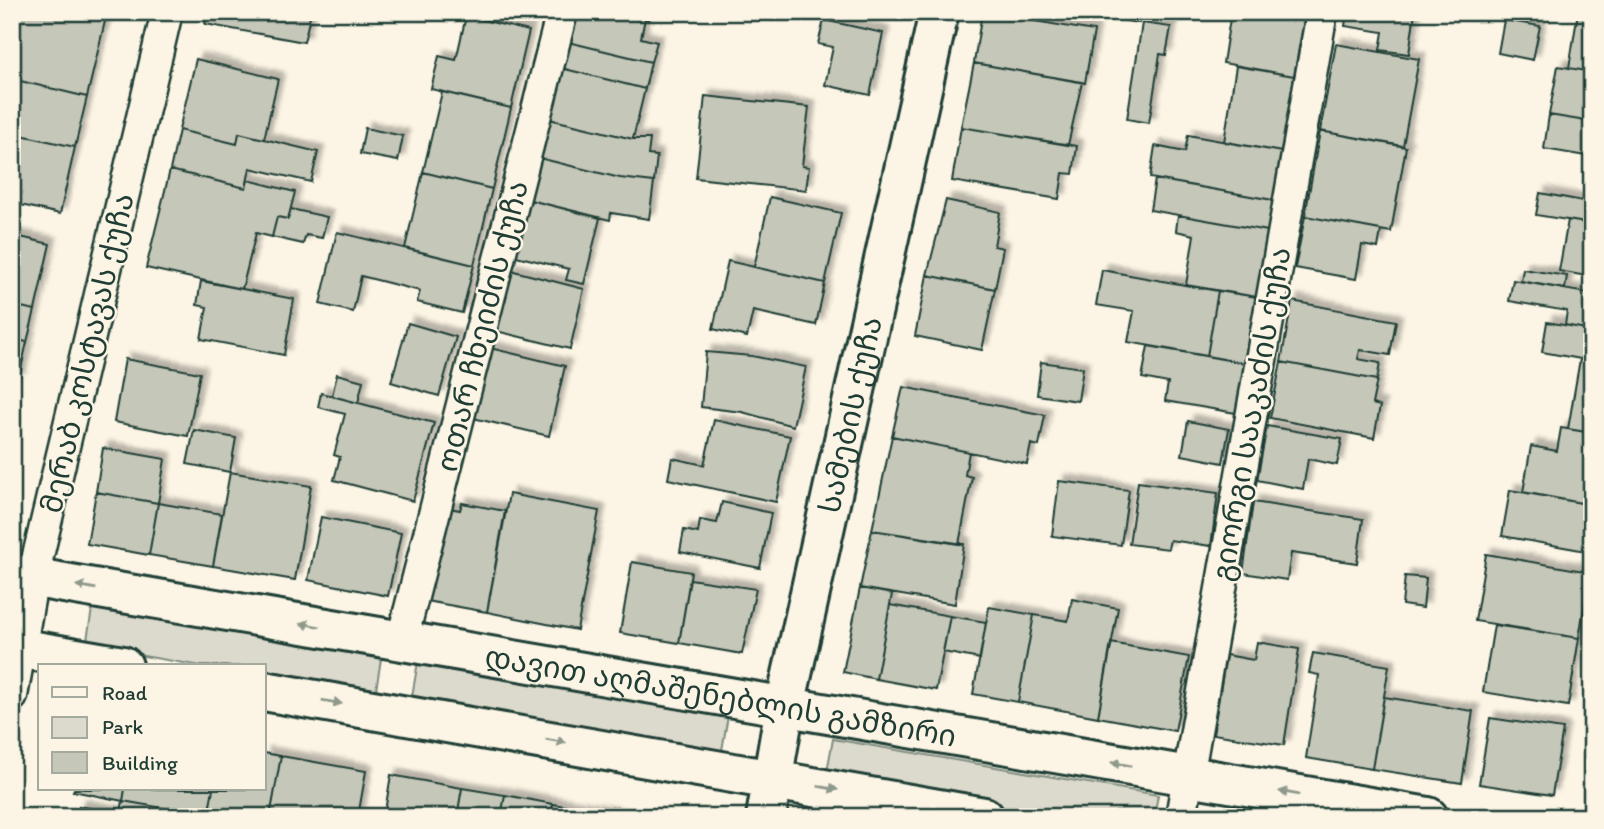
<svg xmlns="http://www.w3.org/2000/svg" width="1604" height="829" viewBox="0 0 1604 829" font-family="Itim,'Noto Sans Georgian',sans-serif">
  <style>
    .green { fill: #dcdacc; stroke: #7e8c80; stroke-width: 2 }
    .building { fill: #c5c7b9; stroke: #1f3d34; stroke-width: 2; filter: url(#shadow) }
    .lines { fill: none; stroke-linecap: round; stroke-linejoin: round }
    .street-casing { stroke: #1f3d34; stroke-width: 35 }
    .secondary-casing { stroke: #1f3d34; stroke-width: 44 }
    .street { stroke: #fcf5e5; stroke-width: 30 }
    .secondary { stroke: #fcf5e5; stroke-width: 38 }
    .oneway { fill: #8e998c }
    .labels { text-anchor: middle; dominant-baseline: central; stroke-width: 5; stroke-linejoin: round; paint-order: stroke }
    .street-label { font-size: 30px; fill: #1f3d34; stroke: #fcf5e5 }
  </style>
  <defs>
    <filter id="shadow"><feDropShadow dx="6" dy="-6" stdDeviation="2" flood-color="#0004"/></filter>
  </defs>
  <rect width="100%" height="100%" fill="#fcf5e5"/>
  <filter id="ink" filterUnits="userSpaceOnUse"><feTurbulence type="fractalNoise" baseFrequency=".0143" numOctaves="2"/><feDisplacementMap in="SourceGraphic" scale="14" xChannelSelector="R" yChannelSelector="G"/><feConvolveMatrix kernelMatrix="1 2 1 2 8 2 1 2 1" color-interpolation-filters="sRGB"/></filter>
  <g filter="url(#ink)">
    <path class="green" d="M93 603 382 653 375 696 264 677V666H201L86 646Z
      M418 662 728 716 721 756 411 702Z
      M833 739 1158 795 1154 817H1057L826 777Z"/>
    <path class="building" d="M22 12H84L106 17 87 97 12 79V53Z
      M208 12H311L304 42 205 24Z
      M575 12H651L649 20 645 18 641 38 657 42 651 62 568 42Z
      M982 12 1094 31 1085 83 974 63Z
      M1093 12H1141L1139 23 1092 15Z
      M1231 12H1306L1294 76 1223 63Z
      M1347 12H1415L1409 54 1380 50 1383 32 1345 26Z
      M1578 12H1592V72L1569 68Z
      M466 16 529 31 511 108 431 89 439 56 456 60Z
      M824 20 883 33 870 95 825 85 833 47 818 44Z
      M1504 20 1540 26 1533 60 1498 53Z
      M1142 23 1171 27 1166 55 1160 54 1149 123 1127 119Z
      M568 42 651 62 645 89 561 68Z
      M1336 44 1419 59 1403 146 1320 131Z
      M196 59 278 79 264 139 239 133 237 144 179 130Z
      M974 63 1082 82 1068 145 961 127Z
      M1236 66 1294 76 1282 152 1224 142Z
      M1558 66 1592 72V122L1549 115Z
      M561 68 645 89 633 139 549 119Z
      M12 79 87 97 75 147 12 133Z
      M442 92 511 108 492 189 423 172Z
      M705 96 809 107 802 166 809 167 806 190 696 178Z
      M1549 115 1592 122V157L1544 149Z
      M549 119 633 139H650L648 155 657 156 654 182 620 178 539 158Z
      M961 127 1077 146 1073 174 1063 173 1059 199 952 181Z
      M365 128 403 136 398 161 360 154Z
      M179 130 237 144 239 133 318 152 311 182 250 168 246 188 170 170Z
      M1320 131 1406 147 1391 232 1305 216Z
      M12 133 75 147 60 214 12 203Z
      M1188 135 1282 152 1273 200 1150 178 1155 146 1185 152Z
      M539 158 620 178 654 182 649 219 611 213 610 220 530 200Z
      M170 170 246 188 248 180 295 192 288 219 277 217 272 237 256 233 242 289 146 268Z
      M1588 170 1592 171V224L1536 215 1540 193 1583 201Z
      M423 172 492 189 474 265 405 248Z
      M1155 179 1273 200 1268 231 1150 210Z
      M770 197 841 213 825 283 754 267Z
      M530 200 600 218 584 284 566 280 569 269 516 256Z
      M946 200 1000 212 994 246 1003 248 995 289 927 275Z
      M291 209 327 217 322 238 306 235 303 244 272 237 277 217 288 219Z
      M1178 215 1268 231 1257 297 1186 285 1194 235 1176 231Z
      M1305 216 1381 230 1378 248 1362 245 1356 279 1295 268Z
      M1568 220 1592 224V277L1559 271Z
      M337 232 474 265 462 313 417 302 420 291 361 276 353 312 320 304Z
      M12 235 50 244 35 310 12 305Z
      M728 261 825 283 816 325 753 311 747 337 713 329Z
      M1523 269 1567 276 1565 289 1521 281Z
      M510 270 584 289 570 349 496 331Z
      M1102 270 1218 291 1207 356 1128 342 1134 311 1096 305Z
      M927 275 995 289 982 350 915 336Z
      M1513 280 1592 294 1591 330 1565 325 1567 311 1509 301Z
      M201 281 294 299 284 355 201 339 207 307 197 305Z
      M1218 291 1257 297 1245 363 1207 356Z
      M1292 301 1396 321 1390 355 1360 350 1358 359 1380 363 1377 380 1281 362Z
      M12 305 35 310 27 342 12 339Z
      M1547 322 1592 330V361L1542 352Z
      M408 323 456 337 439 396 391 382Z
      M12 339 27 342 19 378 12 377Z
      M1148 346 1245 363 1236 413 1165 401 1168 383 1142 378Z
      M490 348 565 366 549 436 473 418Z
      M706 352 752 356 806 367 793 426 742 412 701 407Z
      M125 359 200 373 188 436 114 422Z
      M1580 359 1592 361V433L1568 429Z
      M1041 362 1083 368 1078 401 1037 395Z
      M1281 362 1377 380 1372 404 1380 406 1374 438 1270 418Z
      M337 374 363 381 358 403 332 396Z
      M903 387 1045 415 1039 446 1031 444 1027 464 892 436Z
      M321 393 434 423 413 501 334 480 340 457 334 455 345 414 318 407Z
      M714 420 790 436 776 502 668 479 672 458 704 465Z
      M1188 421 1229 429 1223 463 1182 455Z
      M1267 426 1342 439 1337 465 1308 459 1303 489 1257 480Z
      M1561 428 1592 433V505L1523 492 1531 446 1557 451Z
      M194 430 236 438 230 472 187 464Z
      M892 436 969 452 965 475 972 477 959 544 872 530Z
      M103 448 165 459 158 503 96 492Z
      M230 472 311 486 295 580 213 566Z
      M1059 481 1129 490 1121 545 1052 536Z
      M1138 482 1218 493 1211 546 1170 540 1168 549 1129 544Z
      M1510 490 1592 505V552L1502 536Z
      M96 492 158 503 149 555 87 544Z
      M509 494 599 511 577 630 487 612Z
      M722 502 771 513 760 568 680 552 684 530 698 533 700 520 717 523Z
      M1253 502 1363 519 1357 563 1291 553 1287 580 1243 573Z
      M158 503 222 514 213 566 149 555Z
      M462 503 505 511 487 612 426 601 443 507 460 510Z
      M321 517 401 533 388 596 308 580Z
      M872 530 964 544 955 604 860 588Z
      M1486 554 1590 572 1579 638 1475 621Z
      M632 562 691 572 679 643 620 633Z
      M1405 576 1426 578 1423 608 1402 605Z
      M690 579 756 589 742 654 679 643Z
      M860 588 892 594 876 679 843 672Z
      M1072 599 1118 608 1098 717 1018 702 1034 615 1068 621Z
      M890 605 950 616 936 690 876 679Z
      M989 607 1034 615 1018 702 973 694Z
      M950 616 986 622 980 659 943 652Z
      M1494 625 1579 638 1568 706 1483 692Z
      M1257 642 1299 649 1284 745 1213 734 1226 655 1254 660Z
      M1111 643 1189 657 1175 731 1098 717Z
      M1313 653 1389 666 1372 769 1306 758 1319 675 1309 673Z
      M1384 697 1473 711 1462 783 1372 769Z
      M1490 718 1563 729 1552 795 1479 784Z
      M264 753 281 756 270 817H208L213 789H264Z
      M281 756 366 771 358 817H304L289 813V817H270Z
      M391 775 462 788 457 817H384Z
      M462 788 505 795 501 817H457Z
      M74 789H125L123 801 73 791Z
      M125 789H213L208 816 123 801Z
      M505 795 553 804 551 817H501Z
      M123 801 208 816V817H120Z
      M553 804 619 815 618 817H551Z
      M79 806 121 814 120 817H77Z"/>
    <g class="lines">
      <defs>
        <path id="street" d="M402 640 562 12
          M12 696 33 577 167 12
          M1181 817 1322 12"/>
        <g id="secondary">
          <path id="s1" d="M12 574 1428 817"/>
          <path d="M12 647 123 666"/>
          <path d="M264 691 984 817"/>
          <path id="s2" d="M766 817 785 706 939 12"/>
        </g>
      </defs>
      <use href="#street" class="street-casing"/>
      <use href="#secondary" class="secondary-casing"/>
      <use href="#street" class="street"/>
      <use href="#secondary" class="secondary"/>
    </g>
    <defs><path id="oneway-solid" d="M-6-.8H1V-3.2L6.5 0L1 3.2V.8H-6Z" transform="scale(1.75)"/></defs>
    <g class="oneway">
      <use href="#oneway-solid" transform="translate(86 587) rotate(-170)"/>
      <use href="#oneway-solid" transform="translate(310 625) rotate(-170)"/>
      <use href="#oneway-solid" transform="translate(332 702) rotate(10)"/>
      <use href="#oneway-solid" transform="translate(556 741) rotate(10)"/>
      <use href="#oneway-solid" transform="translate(1121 764) rotate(-170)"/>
      <use href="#oneway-solid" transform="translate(828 788) rotate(10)"/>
      <use href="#oneway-solid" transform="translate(1289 793) rotate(-170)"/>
    </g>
  </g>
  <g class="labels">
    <g class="street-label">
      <text transform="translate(482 326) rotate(-76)">ოთარ ჩხეიძის ქუჩა</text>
      <text transform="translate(87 353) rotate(-77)">მერაბ კოსტავას ქუჩა</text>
      <text stroke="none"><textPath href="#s2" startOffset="411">სამების ქუჩა</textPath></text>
      <text transform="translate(1251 414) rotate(-80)">გიორგი სააკაძის ქუჩა</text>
      <text stroke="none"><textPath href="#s1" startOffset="719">დავით აღმაშენებლის გამზირი</textPath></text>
    </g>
  </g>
  <rect width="1604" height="829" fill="none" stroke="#fcf5e5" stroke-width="42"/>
  <rect x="21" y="21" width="1562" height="787" fill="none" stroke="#1f3d34" stroke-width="2.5" filter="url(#ink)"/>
  <rect x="38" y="664" width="228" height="126" fill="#fcf5e5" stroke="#a4ab9e" stroke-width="2"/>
  <rect x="52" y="687" width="35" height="10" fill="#fcf5e5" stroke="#a4ab9e" stroke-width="2"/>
  <text x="102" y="700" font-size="21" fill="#1f3d34">Road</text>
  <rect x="52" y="717" width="35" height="21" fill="#dcdacc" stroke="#a4ab9e" stroke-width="2"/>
  <text x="102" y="734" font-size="21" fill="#1f3d34">Park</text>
  <rect x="52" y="752" width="35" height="21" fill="#c5c7b9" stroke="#a4ab9e" stroke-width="2"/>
  <text x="102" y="770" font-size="21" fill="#1f3d34">Building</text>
</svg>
